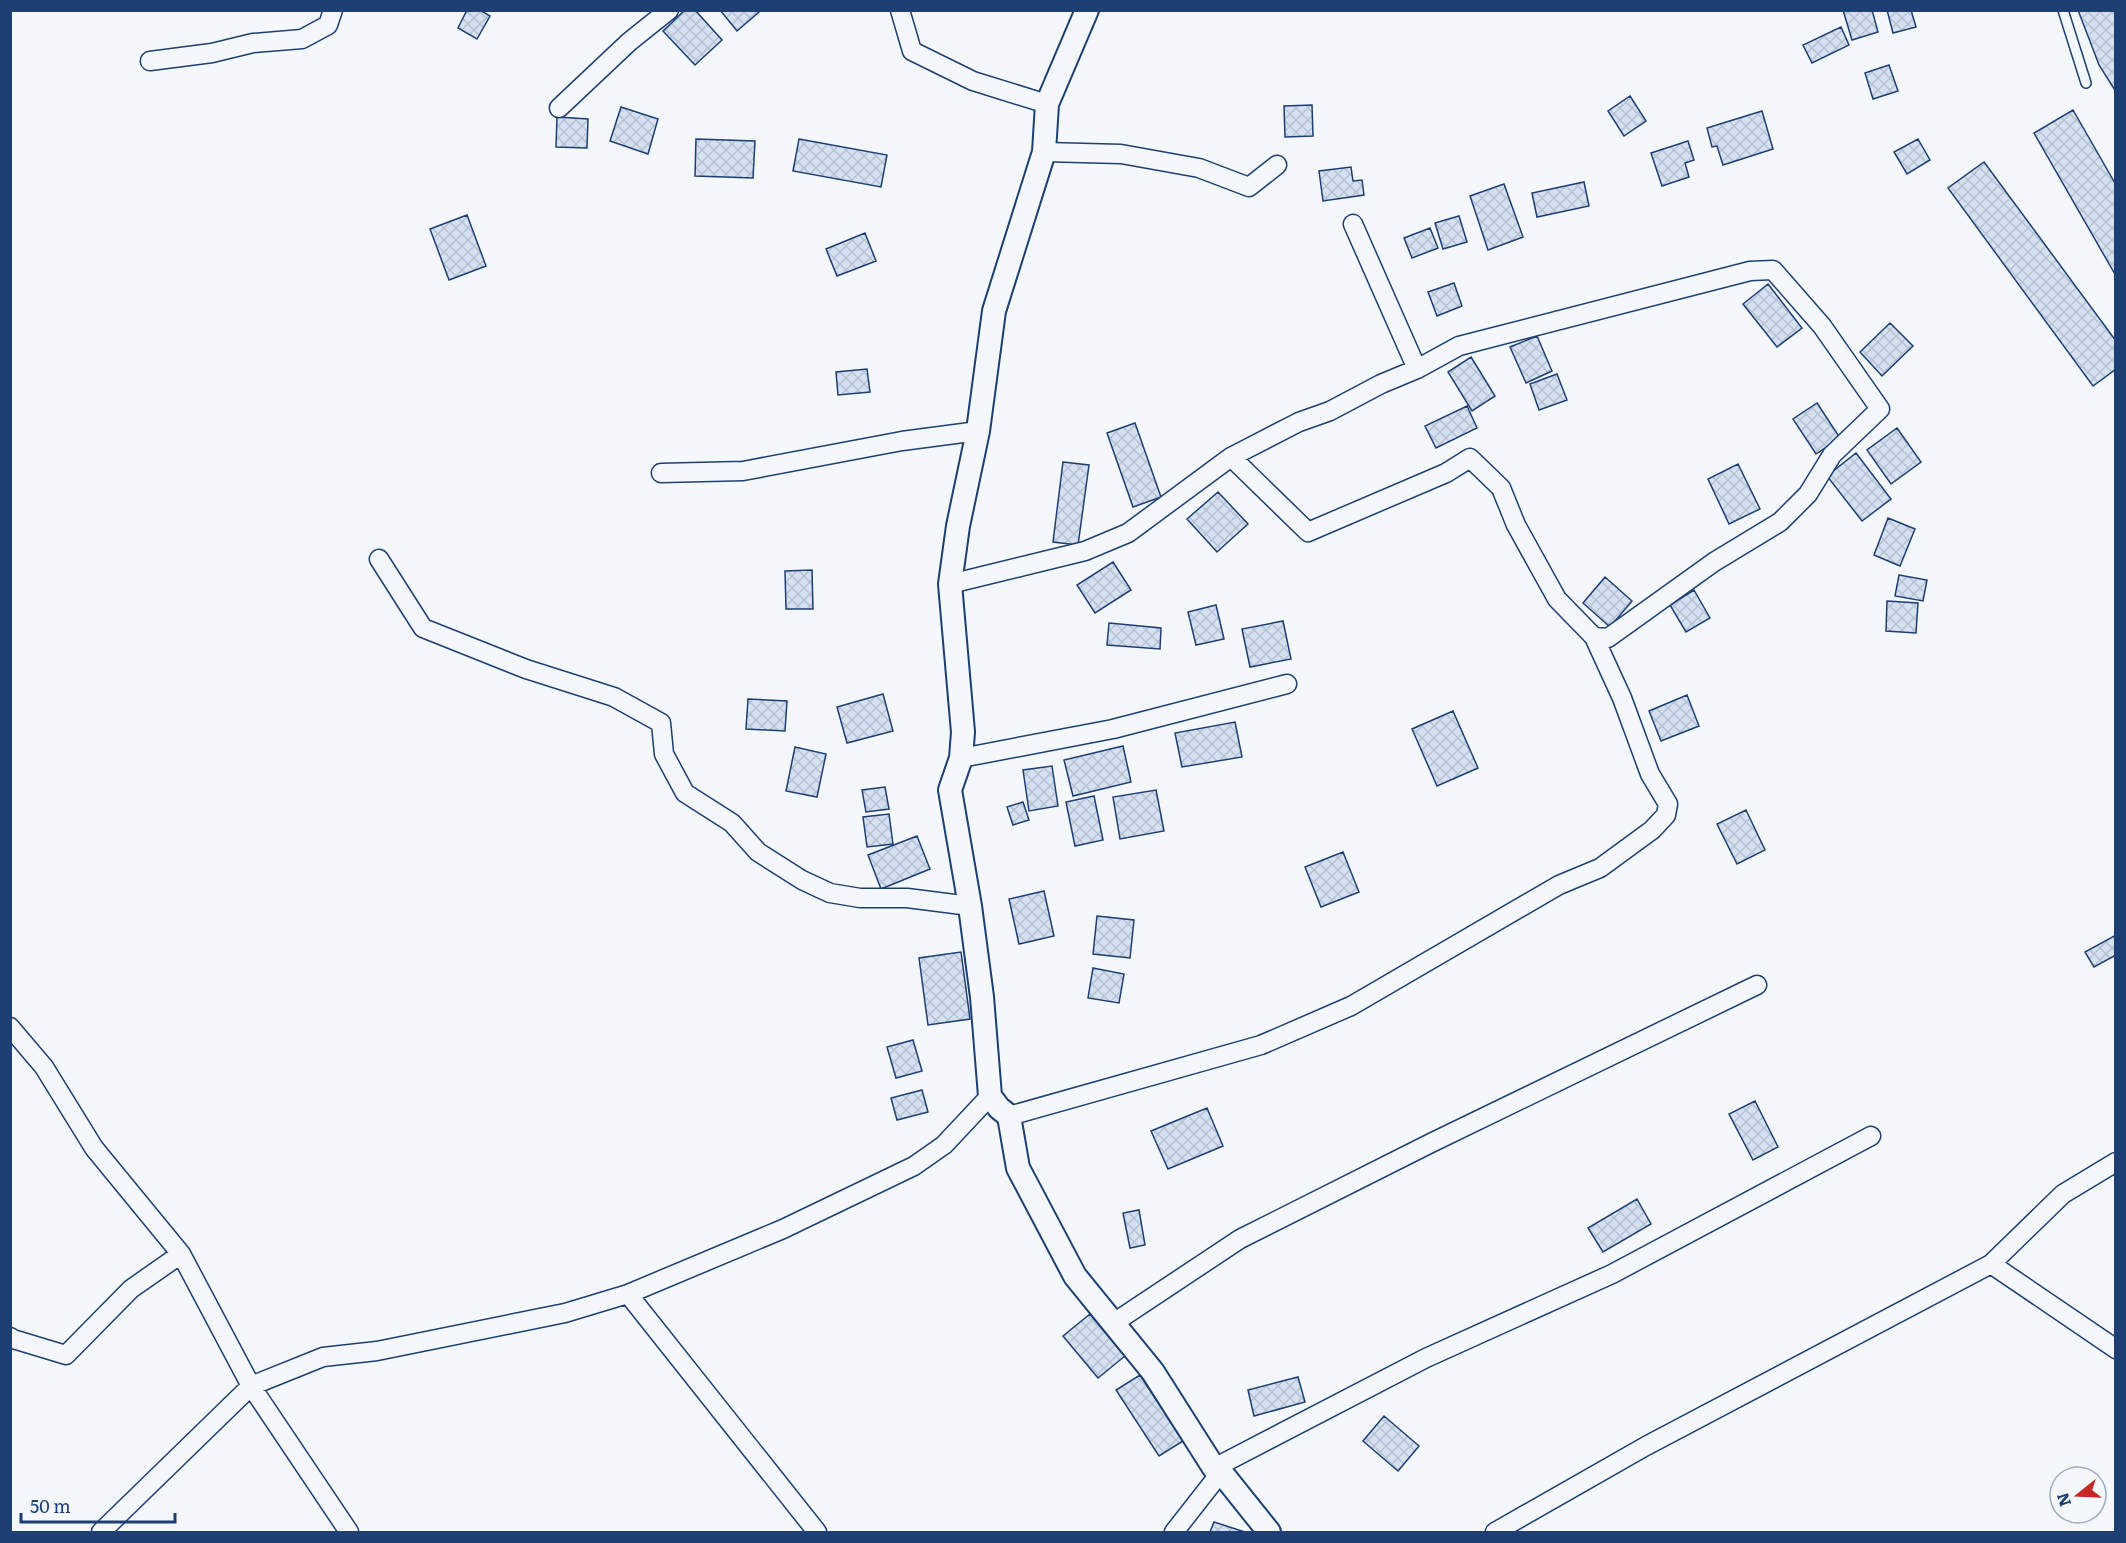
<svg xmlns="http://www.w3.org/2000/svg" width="2126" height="1543" viewBox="0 0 2126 1543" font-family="Literata,serif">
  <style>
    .building { fill: url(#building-cross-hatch); stroke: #1d3f73; stroke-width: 1.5 }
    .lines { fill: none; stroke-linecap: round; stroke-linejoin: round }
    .service-casing { stroke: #1d3f73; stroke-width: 12 }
    .minor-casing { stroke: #1d3f73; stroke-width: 21 }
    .tertiary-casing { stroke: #1d3f73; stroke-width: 26 }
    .service { stroke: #f4f7fb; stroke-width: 9 }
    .minor { stroke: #f4f7fb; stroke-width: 18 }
    .tertiary { stroke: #f4f7fb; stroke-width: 22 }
  </style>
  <defs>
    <pattern id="building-cross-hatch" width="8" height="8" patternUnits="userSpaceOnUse" patternTransform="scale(1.5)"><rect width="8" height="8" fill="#d5e0f0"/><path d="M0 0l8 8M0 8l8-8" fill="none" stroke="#b6c1d1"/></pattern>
  </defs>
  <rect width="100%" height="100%" fill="#f4f7fb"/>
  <path class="building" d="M467 10H480L490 16 477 39 458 28Z
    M685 10H695L722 40 695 65 663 31Z
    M720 10H758L759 12 737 31Z
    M1843 10H1872L1878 32 1852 40Z
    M1887 10H1911L1916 27 1893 33Z
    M2078 10H2116V92L2099 65Z
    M1841 27 1849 45 1812 63 1803 45Z
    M1889 65 1898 91 1873 99 1865 73Z
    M1630 96 1646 121 1624 136 1608 111Z
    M1312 105 1313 136 1285 137 1284 106Z
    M621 107 658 119 648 154 610 141Z
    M2073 110 2116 185V276L2034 133Z
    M1762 111 1773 149 1723 165 1717 146 1712 147 1707 128Z
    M557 117 588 119 587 148 556 147Z
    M696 139 755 141 753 178 695 176Z
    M799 139 887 155 881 187 793 171Z
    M1918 139 1930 160 1907 174 1894 152Z
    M1688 141 1694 160 1685 163 1689 177 1662 186 1651 153Z
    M1984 162 2116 341V369L2093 386 1948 188Z
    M1351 167 1353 181 1362 180 1364 195 1323 201 1319 171Z
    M1584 182 1589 206 1537 217 1532 193Z
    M1504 184 1523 237 1488 250 1470 196Z
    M467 215 486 266 449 280 430 229Z
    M1459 216 1467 242 1443 249 1435 223Z
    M1430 228 1438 248 1412 258 1404 238Z
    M865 233 876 261 837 276 826 249Z
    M1454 283 1462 306 1437 316 1428 292Z
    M1768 284 1802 328 1777 347 1743 304Z
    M1890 323 1913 346 1882 376 1860 352Z
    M1537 336 1552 371 1526 383 1510 347Z
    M1471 357 1495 396 1472 411 1448 372Z
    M867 369 870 392 838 395 836 372Z
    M1557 374 1567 400 1539 410 1530 384Z
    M1817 403 1840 438 1816 454 1793 419Z
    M1467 406 1477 428 1436 448 1425 426Z
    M1135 423 1161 497 1133 507 1107 433Z
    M1897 428 1921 462 1891 484 1867 450Z
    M1856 453 1891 499 1862 521 1827 476Z
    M1063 462 1089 465 1078 545 1053 542Z
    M1738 464 1760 509 1729 524 1708 479Z
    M1218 492 1248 524 1217 552 1187 519Z
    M1888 518 1915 529 1900 566 1874 555Z
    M1113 562 1131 590 1095 613 1077 585Z
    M812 570 813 609H786L785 571Z
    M1899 575 1927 580 1923 601 1895 596Z
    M1605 577 1632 601 1610 627 1583 603Z
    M1694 590 1710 618 1686 632 1670 605Z
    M1887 601 1918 603 1916 633 1886 631Z
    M1216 605 1224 639 1196 645 1188 612Z
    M1283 621 1291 659 1250 667 1242 629Z
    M1109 623 1161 628 1160 649 1107 645Z
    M883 694 893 731 847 743 837 707Z
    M1687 695 1699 726 1661 741 1649 711Z
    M748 699 787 701 785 731 746 729Z
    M1453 711 1478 768 1437 786 1412 729Z
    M1235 722 1242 757 1182 767 1175 733Z
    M1123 746 1131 782 1073 796 1064 760Z
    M795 747 826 754 817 797 786 791Z
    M1052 766 1058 806 1029 811 1023 770Z
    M885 787 889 809 866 812 862 790Z
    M1156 790 1164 831 1120 839 1113 797Z
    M1094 796 1103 840 1075 846 1066 802Z
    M1023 802 1029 820 1013 825 1007 807Z
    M1746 810 1765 850 1737 864 1717 824Z
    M889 814 893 844 867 847 863 817Z
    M917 836 930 869 881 889 868 855Z
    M1343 852 1359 892 1321 907 1305 867Z
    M1044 891 1054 936 1019 944 1009 899Z
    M1097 916 1134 920 1130 958 1093 954Z
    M2116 935V955L2094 967 2085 952Z
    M961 952 970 1019 928 1025 919 958Z
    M1093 968 1124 974 1119 1003 1088 998Z
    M913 1040 922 1071 896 1078 887 1047Z
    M922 1090 928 1112 897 1120 891 1098Z
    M1755 1101 1778 1147 1753 1160 1729 1114Z
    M1207 1108 1223 1146 1168 1169 1151 1131Z
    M1637 1199 1651 1224 1603 1252 1588 1228Z
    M1139 1210 1145 1245 1130 1248 1123 1213Z
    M1090 1314 1125 1356 1098 1378 1063 1336Z
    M1140 1375 1183 1441 1159 1456 1116 1390Z
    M1298 1377 1305 1402 1254 1416 1248 1390Z
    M1384 1416 1419 1446 1398 1471 1363 1441Z
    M1214 1522 1245 1532H1210Z"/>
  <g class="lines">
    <defs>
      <path id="service" d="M2063 10 2086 83"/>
      <path id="minor" d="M900 10 912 51 973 81 1047 104
        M150 61 212 53 253 43 302 39 328 25 333 10
        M559 108 629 42 669 10
        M1044 152 1121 154 1199 168 1249 187 1277 165
        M1353 224 1417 369
        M1231 457 1308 532 1446 473 1470 458 1501 488 1516 525 1557 599 1594 637
        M661 473 743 471 902 441 978 431
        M379 559 423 628 526 669 614 697 661 723 664 754 685 793 732 823 758 852 802 880 830 893 860 898H907L970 906
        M950 584 1085 551 1128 533 1231 457 1299 422 1330 411 1381 384 1417 369 1459 346 1750 271 1773 270 1822 326 1880 409 1832 455 1808 494 1780 522 1714 562 1608 638 1594 637 1622 698 1650 774 1668 804 1666 815 1652 830 1600 868 1559 885 1351 1006 1261 1045 1009 1116
        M961 758 1113 729 1287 684
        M10 1027 44 1067 94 1148 181 1254 251 1386 349 1532
        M1991 1264 2116 1349
        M628 1294 817 1532
        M1112 1324 1240 1239 1431 1143 1757 985
        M10 1337 13 1339 66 1355 131 1289 181 1254
        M1214 1468 1426 1358 1612 1274 1871 1136
        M101 1532 251 1386 323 1357 377 1351 565 1313 628 1294 783 1229 914 1166 944 1145 990 1096
        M1174 1532 1221 1472
        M1495 1532 1646 1446 1991 1264 2063 1194 2116 1162"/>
      <path id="tertiary" d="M1087 10 1047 104 1044 152 994 311 978 431 958 526 950 584 963 732 961 758 950 790 970 906 982 997 990 1096 999 1108 1009 1116 1018 1168 1075 1276 1153 1372 1214 1468 1221 1472 1269 1532"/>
    </defs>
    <use href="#service" class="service-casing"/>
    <use href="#minor" class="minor-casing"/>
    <use href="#tertiary" class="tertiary-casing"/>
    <use href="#service" class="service"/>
    <use href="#minor" class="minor"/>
    <use href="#tertiary" class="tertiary"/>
  </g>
  <rect width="2126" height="1543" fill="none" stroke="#1d3f73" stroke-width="24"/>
  <g transform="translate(2078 1495) rotate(252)"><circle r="28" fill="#f4f7fb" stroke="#9eadc5" stroke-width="1.5"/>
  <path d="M0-4.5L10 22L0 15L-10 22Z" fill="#c62828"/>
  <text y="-9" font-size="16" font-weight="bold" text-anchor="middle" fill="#1d3f73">N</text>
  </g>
  <path d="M21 1513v9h154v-9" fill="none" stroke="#1d3f73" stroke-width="3"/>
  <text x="30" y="1513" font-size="18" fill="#1d3f73" stroke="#f4f7fb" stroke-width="4.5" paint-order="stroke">50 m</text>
</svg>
